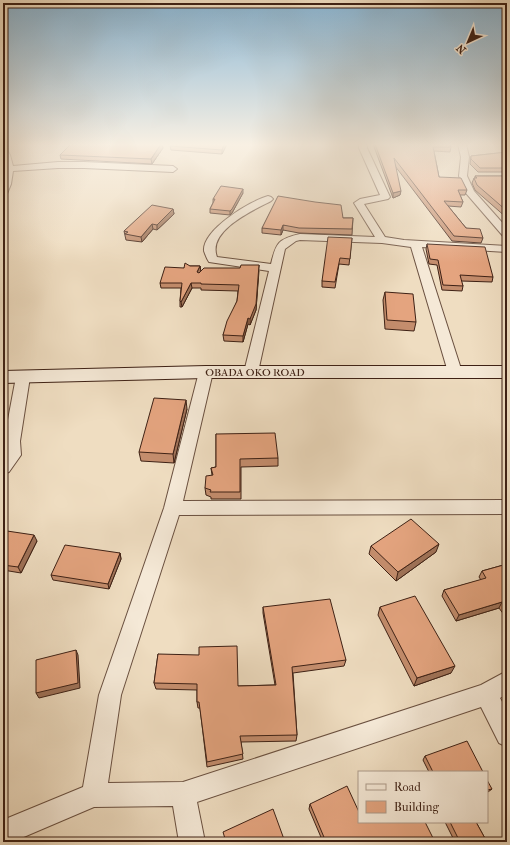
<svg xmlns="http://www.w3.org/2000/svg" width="510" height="845" viewBox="0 0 510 845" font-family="'IM FELL French Canon',serif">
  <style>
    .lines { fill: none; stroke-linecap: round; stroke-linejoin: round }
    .street-casing { stroke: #6a5040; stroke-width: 2 }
    .secondary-casing { stroke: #3e2115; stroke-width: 2 }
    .street { fill: #f5e9d7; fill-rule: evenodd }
    .secondary { fill: #f5e9d7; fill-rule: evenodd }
    .wall { fill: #c48d6d; stroke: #3e2115 }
    .shaded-wall { fill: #a07359; stroke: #3e2115 }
    .building { fill: #e4a47f; stroke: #3e2115 }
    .labels { text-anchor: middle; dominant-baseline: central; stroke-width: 3.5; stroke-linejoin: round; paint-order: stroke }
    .street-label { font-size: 11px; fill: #3e2115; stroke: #f5e9d7 }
  </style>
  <rect width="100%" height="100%" fill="#efddc1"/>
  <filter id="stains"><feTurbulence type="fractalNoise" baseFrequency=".005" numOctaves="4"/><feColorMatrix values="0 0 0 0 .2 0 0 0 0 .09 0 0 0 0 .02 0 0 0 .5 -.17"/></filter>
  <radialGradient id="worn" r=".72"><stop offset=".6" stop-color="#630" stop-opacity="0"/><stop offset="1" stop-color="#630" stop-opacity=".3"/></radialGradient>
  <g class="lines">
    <defs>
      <path id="street" d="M359 144H367V148L390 197 388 199 364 204 385 237 404 240 507 246V252L422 247 462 372 460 375 455 376 450 375 448 372 411 247 382 243 300 240 296 241 285 249 258 372 256 375 251 376 246 375 244 372 269 271 209 262C207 259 205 254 204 251 202 230 250 201 268 196L271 197 273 199 271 201C252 211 207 231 217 257L271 264C276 243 278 239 300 234L375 237 354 203 360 199 380 195 359 148Z
        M458 144H466L469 157 467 176 474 191 507 228V237L503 236 465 192 459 176 461 157Z
        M3 148H6L10 155 13 166 58 162H84L173 166 177 169 173 172 84 168H58L13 171 11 184 6 196 3 197 5 166Z
        M206 368 211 369 213 372 183 501 507 500V514L179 515 121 695 108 783 183 782 481 685 507 671V694L500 698 507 711V747L499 743 481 707 197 802 205 842H179L173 806 94 807 12 842H3V820L83 787 99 695 164 508 199 372 201 369Z
        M23 373 28 374 30 377 20 441 21 455 9 472 3 474V456L5 454 4 441 16 377 18 374Z"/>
      <path id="secondary" d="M206 366H507V378H206L3 383V371Z"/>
    </defs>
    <use href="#street" class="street-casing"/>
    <use href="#secondary" class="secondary-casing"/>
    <use href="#street" class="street"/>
    <use href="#secondary" class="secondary"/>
  </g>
  <path class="wall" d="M71 144H162L163 148 152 164 61 159 60 155Z
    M172 144H227L222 154 171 150 170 146Z
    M373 144H450L451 147 450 152 434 151 439 177 467 190 465 195H460L463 202 461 207 448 206 466 228 483 238 481 243 452 241 395 166 400 195 393 198Z
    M507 152V172H478L470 164 471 156Z
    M475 176H507V218L475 190 472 183 474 178H475Z
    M243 193 232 213 230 215 210 213V209L213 203V199Z
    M173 209 174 214 157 230 153 229 142 242 126 240 124 231Z
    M343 218H353L352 235 299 233 283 230 281 235 262 233V228Z
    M352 238 349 265 339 264 335 288 322 287V281Z
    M427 244 493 277 492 282 461 281 463 286 462 291 442 290 437 265 429 264 426 249Z
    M190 266H200L201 272 259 271 256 310 250 325 248 324 243 342 224 341 223 335 237 301 238 291 201 290V288H192L182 307H180V301L181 288H161L160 283 184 268Z
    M385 292 416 322 414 331 385 329 383 300Z
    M187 409 174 463 141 461 139 452Z
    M216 434 278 458V466L241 467V499H211V497L206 495 205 488 212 475 211 468 216 467Z
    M3 539 37 541 21 573 3 570Z
    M371 546 436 552 396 581 369 554Z
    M120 553 121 559 109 589 53 580 51 575Z
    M507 564V619L499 608 456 621 442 596 444 590 481 580 479 577 482 571Z
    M263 607 346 660 344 666 293 673 297 735 296 741 241 742 243 759 207 767 200 708H198L197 702V690L156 689 154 683 158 654 238 686 275 685 263 613Z
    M380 607 451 673 414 686 378 615Z
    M425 756 483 772H429L423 760Z
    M310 804 359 822 435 842H323L309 809Z
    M445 822H476L487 842H455Z"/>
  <path class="shaded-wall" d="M161 144H162L163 148 152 164 151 159Z
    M224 144H227L222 154V150Z
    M243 189V193L232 213 230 215V211Z
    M401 191 400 195 393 198V193Z
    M173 209 174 214 157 230V225Z
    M152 224 153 229 142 242 141 237Z
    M283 225V230L281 235V230Z
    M259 265 256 310 250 325V319Z
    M200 266 201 272 198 277 197 272Z
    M191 283 192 288 182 307 181 302Z
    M248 318V324L243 342V336Z
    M186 400 187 409 174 463 173 454Z
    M34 535 37 541 21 573 18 567Z
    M439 544 436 552 396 581 398 572Z
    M120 553 121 559 109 589 108 584Z
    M502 602 499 608 456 621 459 615Z
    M76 650 78 655 80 688 39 698 36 693Z
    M455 666 451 673 414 686 417 678Z
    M492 789 488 792 487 793V790Z"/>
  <path class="building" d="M71 144H161L151 159 60 155Z
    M172 144H224L222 150 170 146Z
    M375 144H450L451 147H433L439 177 461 178 467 190H458L463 202 444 201 466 228 480 229 483 238 454 236 394 158 401 191 393 193Z
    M507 152V168H480L471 159V156Z
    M475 176H507V211L477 185 474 178H477Z
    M221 186 243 189 232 209 230 211 210 209 215 199H213Z
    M278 196 315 202 341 205 343 218H353L352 229 299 228 283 225 281 230 262 228Z
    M152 205 173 209 157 225 152 224 141 237 125 234 128 232 124 231Z
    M328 237 352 238 350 259 340 258 335 282 322 281Z
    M427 244 485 247 493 277 460 275 463 286 443 285 438 260 430 259Z
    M185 263 190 266H200L197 272 199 273 204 268H240L241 265H259L256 304 250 319 248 318 243 336 223 335 227 321 237 301 239 285 201 284V283H191L181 302 180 301 182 283H160L165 267 184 268Z
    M385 292 413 294 416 322 387 320Z
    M154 398 186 400 173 454 139 452Z
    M275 433 278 458 240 459V492H210L211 490 205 488 206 476 213 475 211 468 216 467V434Z
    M411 519 439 544 398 572 371 546Z
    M7 531 34 535 18 567 3 565V539Z
    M65 545 120 553 108 584 51 575Z
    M507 564V609L502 602 459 615 444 590 486 578 482 571Z
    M415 596 455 666 417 678 380 607Z
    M330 599 346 660 292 667 297 735 240 736 243 754 207 762 199 702H197V684L154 683 158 654 199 655V647L237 646 238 686 276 685 263 607Z
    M76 650 78 683 36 693V660Z
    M467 741 483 772H433L425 756Z
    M487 780 492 789 487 790Z
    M347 786 359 812V822H425L435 842H326L310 804Z
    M273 809 285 842H226L223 832Z
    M450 822H476L487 842H460Z"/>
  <linearGradient id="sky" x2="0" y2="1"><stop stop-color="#89b6d5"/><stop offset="0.55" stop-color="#f8f0e3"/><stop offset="1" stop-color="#f8f0e3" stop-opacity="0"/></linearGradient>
  <rect width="510" height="263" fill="url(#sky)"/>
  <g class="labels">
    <g class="street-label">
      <text x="255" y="372">OBADA OKO ROAD</text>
    </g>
  </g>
  <rect width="510" height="845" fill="none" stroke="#efddc1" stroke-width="16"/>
  <rect x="4" y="4" width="502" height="837" fill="none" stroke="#3e2115" stroke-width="2"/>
  <rect x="8" y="8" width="494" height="829" fill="none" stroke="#3e2115"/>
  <rect x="358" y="771" width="130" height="52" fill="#f5e9d7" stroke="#ac9989"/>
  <rect x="366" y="784" width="20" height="6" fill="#f5e9d7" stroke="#ac9989"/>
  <text x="394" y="791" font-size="12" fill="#3e2115">Road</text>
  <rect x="366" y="801" width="20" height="12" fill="#e4a47f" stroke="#ac9989"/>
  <text x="394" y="811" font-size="12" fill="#3e2115">Building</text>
  <g transform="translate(468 42) rotate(224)" stroke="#f5e9d7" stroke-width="3" paint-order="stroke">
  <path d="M0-3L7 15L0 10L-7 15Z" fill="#3e2115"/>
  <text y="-6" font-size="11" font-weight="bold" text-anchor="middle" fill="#3e2115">N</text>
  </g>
  <rect width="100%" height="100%" filter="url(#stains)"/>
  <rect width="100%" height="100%" fill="url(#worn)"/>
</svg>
